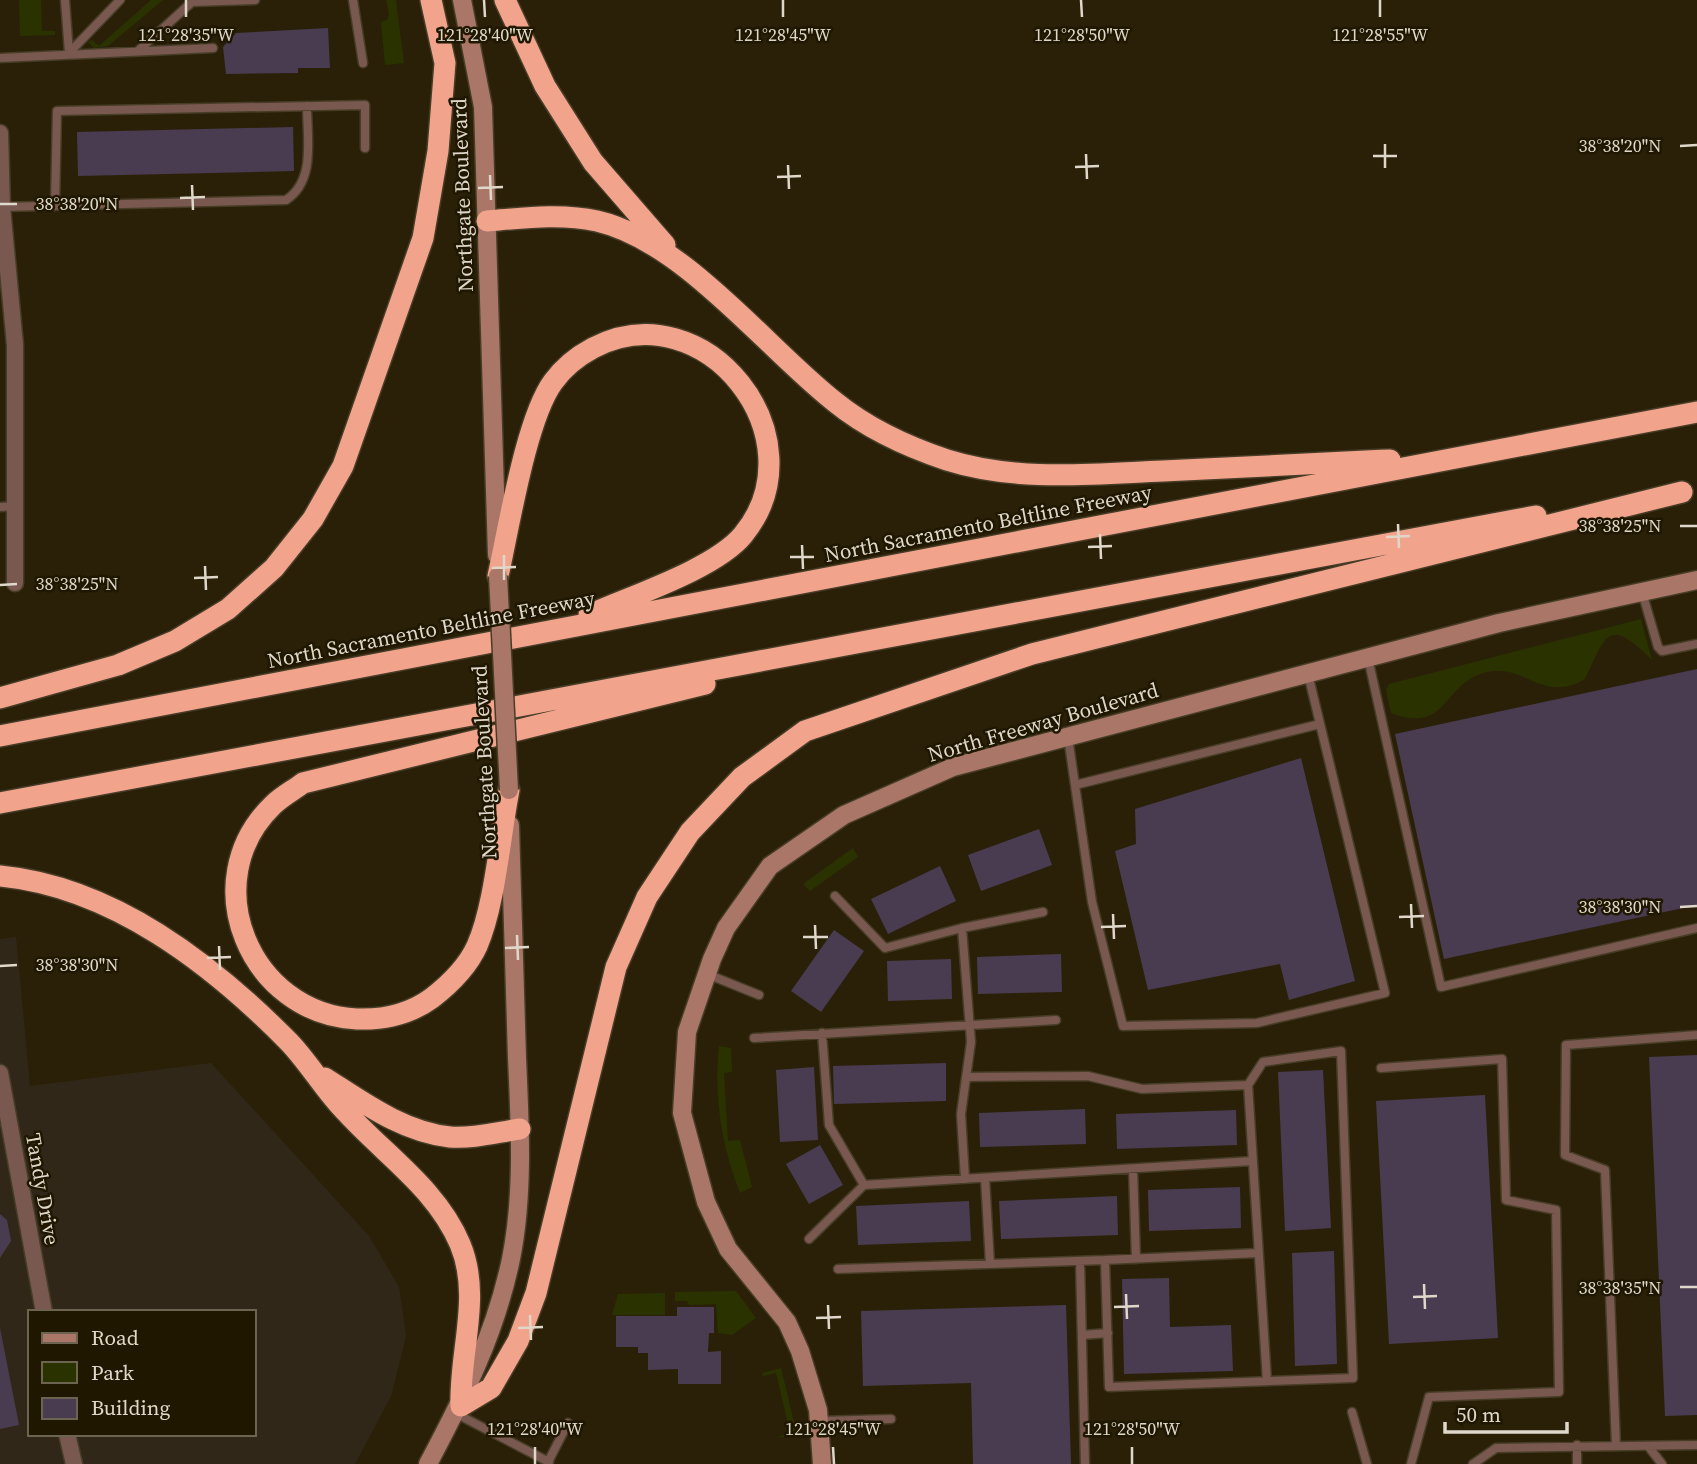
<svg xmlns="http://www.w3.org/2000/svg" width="1697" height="1464" viewBox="0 0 1697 1464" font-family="'Source Serif 4',serif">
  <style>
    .commercial { fill: #312718; fill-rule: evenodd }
    .green { fill: #2a3300 }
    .building { fill: #493c51 }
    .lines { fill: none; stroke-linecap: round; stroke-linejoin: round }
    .lane-casing { stroke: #473d27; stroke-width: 11 }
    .street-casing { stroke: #473d27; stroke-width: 19 }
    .secondary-casing { stroke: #473d27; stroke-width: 21 }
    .highway-casing { stroke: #473d27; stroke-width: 24 }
    .lane { stroke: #78584f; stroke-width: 8 }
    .street { stroke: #78584f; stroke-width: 16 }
    .secondary { stroke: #a97667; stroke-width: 18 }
    .highway { stroke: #f2a38c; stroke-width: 21 }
    .secondary-bridge-casing { stroke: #473d27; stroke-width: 21; stroke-linecap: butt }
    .secondary-bridge { stroke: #a97667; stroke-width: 18 }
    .ticks { fill: none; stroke: #dfd8ca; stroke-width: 2.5 }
    .labels { text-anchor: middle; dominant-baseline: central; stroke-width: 5; stroke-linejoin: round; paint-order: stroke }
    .street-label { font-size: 21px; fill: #dfd8ca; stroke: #201701 }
    .ticks-label { font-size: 18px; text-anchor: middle; fill: #dfd8ca; stroke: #201701; stroke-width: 5; stroke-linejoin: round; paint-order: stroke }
  </style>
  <rect width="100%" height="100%" fill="#2a2008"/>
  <path class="commercial" d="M16 937 30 1086 211 1063 369 1236 399 1287 406 1336 391 1396 355 1464H0V939ZM30 1312H254V1434H30Z"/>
  <path class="green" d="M19 0H41L42 31H55V35L20 36Z
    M151 0H163L108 46 94 48 88 42 92 40 99 46Z
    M386 0H396L404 63 385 65 381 22 387 20 389 14Z
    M1641 619 1652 660C1608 617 1607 633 1585 679 1543 704 1524 663 1487 672 1441 683 1449 735 1391 713L1386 690 1389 684Z
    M853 848 858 857 810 891 803 884Z
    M719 1046 731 1048 732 1072 724 1073 728 1141 740 1140 752 1187 740 1193C721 1144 714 1098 719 1046Z
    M736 1291 756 1318 732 1335 718 1333 716 1304 689 1305 687 1301H675V1292Z
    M665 1293V1315H612L618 1294Z
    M781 1368 797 1435 777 1438 790 1432 776 1373 763 1376 762 1373Z"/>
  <path class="building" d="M328 28 330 68H298V73L226 74 223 47 236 33Z
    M293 127 294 171 78 176 77 132Z
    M1697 669V905L1444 959 1395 734Z
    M1301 758 1355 981 1289 1000 1280 964 1148 990 1115 851 1136 844 1135 809Z
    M1039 829 1052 865 981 891 968 855Z
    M940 866 956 901 888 934 871 899Z
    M834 930 864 951 821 1012 791 991Z
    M1061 954 1062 992 978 994 977 957Z
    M951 959 952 999 888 1001 887 961Z
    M1697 1055V1415L1665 1416 1649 1057Z
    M946 1063V1101L834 1104 833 1066Z
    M814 1067 818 1140 780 1142 776 1070Z
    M1323 1070 1331 1228 1285 1231 1278 1072Z
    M1485 1095 1498 1338 1389 1344 1376 1101Z
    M1085 1109 1086 1144 980 1147 979 1113Z
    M1236 1110 1237 1145 1117 1149 1116 1114Z
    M820 1145 843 1185 809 1204 786 1164Z
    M1240 1187 1241 1228 1149 1231 1148 1190Z
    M1117 1196 1118 1235 1001 1239 999 1201Z
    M969 1201 971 1241 858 1245 856 1206Z
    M0 1214 7 1220 11 1241 0 1258Z
    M1334 1251 1337 1364 1295 1366 1292 1253Z
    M1169 1278 1170 1327 1231 1325 1233 1371 1124 1374 1122 1279Z
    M1066 1305 1071 1464H973L971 1383 863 1386 861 1311Z
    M677 1307H714V1333H709L708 1352 721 1351V1384H678V1369L648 1370V1353H638V1347H616V1316H677Z
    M0 1328 19 1425 0 1429Z"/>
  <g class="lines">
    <defs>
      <path id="lane" d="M65 0 69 53 120 0
        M353 0 363 63
        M138 51 192 2 255 0
        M0 58 213 48
        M55 206 57 111 365 105V148
        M2 207 286 200C316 181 307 138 307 106
        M0 507 15 506
        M1642 592 1658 647 1662 651 1697 644
        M1368 658 1441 987 1697 928
        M1068 737 1092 902 1123 1026 1257 1023 1385 993 1308 674
        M1075 785 1320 724
        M835 896 885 948 962 928 1043 912
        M962 928 971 1042 961 1114 965 1179
        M707 974 759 995
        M822 1033 829 1125 864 1185
        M754 1038 1056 1020
        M1381 1068 1502 1059 1506 1200 1556 1210 1559 1392 1429 1397 1411 1464
        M1248 1085 1267 1381
        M1133 1169 1136 1259
        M985 1178 990 1264
        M809 1239 864 1185 1252 1161
        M1105 1260 1258 1253
        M1080 1261 1085 1464
        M838 1269 1105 1260 1109 1387 1353 1378 1341 1051 1263 1062 1248 1085 1142 1089 1088 1076 966 1077
        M1082 1335 1108 1333
        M1352 1412 1367 1464
        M455 1413 549 1462
        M819 1421 891 1419
        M1616 1446 1605 1170 1565 1155 1566 1045 1697 1035
        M1648 1446 1662 1464
        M547 1464 568 1423
        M1473 1464 1496 1448 1697 1445
        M1577 1464V1445"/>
      <path id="street" d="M0 133 2 207 15 345V583
        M0 1073 44 1312
        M67 1434 74 1464"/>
      <path id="secondary" d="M462 0 483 107 497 555
        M428 1464C464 1396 495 1335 511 1259 524 1194 520 1124 517 1058 515 981 512 903 510 825
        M822 1464 818 1410 800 1351 787 1322 728 1249 706 1202 682 1113 687 1032 712 959 726 928 770 866 844 815 953 767 1499 623 1697 580"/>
      <path id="highway" d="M505 0 545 86 593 162 665 245
        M487 221C523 218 561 213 597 221 684 241 766 348 835 402 867 428 908 447 947 460 1017 482 1091 474 1163 471 1238 467 1314 463 1390 460
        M498 576C509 527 526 419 553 382 563 368 578 356 593 348 706 289 822 439 743 535 715 569 631 596 589 615
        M0 698 118 665 175 641 228 609 274 568 313 519 343 466 423 238 438 151 445 63 431 0
        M0 736 1697 412
        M509 790C500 836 495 905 477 946 467 968 450 984 432 998 410 1014 384 1020 357 1019 250 1014 194 881 273 805 282 796 294 790 303 783L705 684
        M0 803 1536 516
        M0 876C113 887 212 964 289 1042 310 1064 325 1091 346 1112 385 1155 437 1189 460 1244 482 1296 459 1352 461 1406L491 1388 518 1341 536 1293 616 967 647 897 690 832 742 777 805 731 1032 654 1682 492
        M325 1078C364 1103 403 1132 450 1137 472 1139 498 1132 520 1129"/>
    </defs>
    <use href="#lane" class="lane-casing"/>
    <use href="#street" class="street-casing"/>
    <use href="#secondary" class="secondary-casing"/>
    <use href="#highway" class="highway-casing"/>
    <use href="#lane" class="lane"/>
    <use href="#street" class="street"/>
    <use href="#secondary" class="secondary"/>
    <use href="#highway" class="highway"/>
    <defs>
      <path id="secondary-bridge" d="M498 576 509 790"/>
    </defs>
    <use href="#secondary-bridge" class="secondary-bridge-casing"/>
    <use href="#secondary-bridge" class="secondary-bridge"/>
  </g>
  <path class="ticks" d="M186 0V17M484 0 485 17M783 0V17M1081 0 1082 17M1380 0V17M1385 144V168M1680 146 1697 145M1086 154 1087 179M1373 156H1397M788 165 789 189M1075 167 1099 166M490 175 491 200M777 177 801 176M192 185 193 210M478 188 503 187M180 198 205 197M0 204H17M1398 524 1399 548M1680 526H1697M1100 534 1101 559M1386 537 1410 536M802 545 803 569M1088 547 1112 546M504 555V580M790 557H814M205 566 206 590M492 568 516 567M194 578 218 577M0 585 17 584M1411 904 1412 928M1680 907 1697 906M1113 914 1114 939M1399 917 1424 916M815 925 816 949M1101 927 1126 926M517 935 518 960M803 937H828M219 946 220 970M505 948 529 947M207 958 231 957M0 966 17 965M1424 1284 1425 1309M1680 1287H1697M1126 1294 1127 1319M1413 1297 1437 1296M828 1305 829 1329M1114 1307 1139 1306M530 1315 531 1340M816 1318 841 1317M518 1328 543 1327M535 1447V1464M833 1447 834 1464M1132 1447V1464"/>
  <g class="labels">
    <g class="street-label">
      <text transform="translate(462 195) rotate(-92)">Northgate Boulevard</text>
      <text transform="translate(988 523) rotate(-11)">North Sacramento Beltline Freeway</text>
      <text transform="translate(431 629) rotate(-11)">North Sacramento Beltline Freeway</text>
      <text transform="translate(1043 722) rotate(-16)">North Freeway Boulevard</text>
      <text transform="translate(484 762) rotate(-93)">Northgate Boulevard</text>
      <text transform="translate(43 1189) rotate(80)">Tandy Drive</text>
    </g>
  </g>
  <g class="ticks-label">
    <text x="186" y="41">121°28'35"W</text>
    <text x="485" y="41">121°28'40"W</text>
    <text x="783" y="41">121°28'45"W</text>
    <text x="1082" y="41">121°28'50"W</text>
    <text x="1380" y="41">121°28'55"W</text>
    <text x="1620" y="152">38°38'20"N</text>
    <text x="77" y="210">38°38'20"N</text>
    <text x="1620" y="532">38°38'25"N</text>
    <text x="77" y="590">38°38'25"N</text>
    <text x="1620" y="913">38°38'30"N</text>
    <text x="77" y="971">38°38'30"N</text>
    <text x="1620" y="1294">38°38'35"N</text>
    <text x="535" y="1435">121°28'40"W</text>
    <text x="833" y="1435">121°28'45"W</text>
    <text x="1132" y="1435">121°28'50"W</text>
  </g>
  <rect x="28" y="1310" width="228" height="126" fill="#201701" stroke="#6c6451" stroke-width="2"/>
  <rect x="42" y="1333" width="35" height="10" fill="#a97667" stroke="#6c6451" stroke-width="2"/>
  <text x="91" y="1345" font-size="21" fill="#dfd8ca">Road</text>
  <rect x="42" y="1362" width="35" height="21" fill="#2a3300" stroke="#6c6451" stroke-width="2"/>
  <text x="91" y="1380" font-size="21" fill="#dfd8ca">Park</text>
  <rect x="42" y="1398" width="35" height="21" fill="#493c51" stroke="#6c6451" stroke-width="2"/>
  <text x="91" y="1415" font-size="21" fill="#dfd8ca">Building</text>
  <path d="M1445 1422v10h122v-10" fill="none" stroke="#dfd8ca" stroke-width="3.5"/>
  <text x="1456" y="1422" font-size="21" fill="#dfd8ca" stroke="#201701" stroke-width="5" paint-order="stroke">50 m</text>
</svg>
